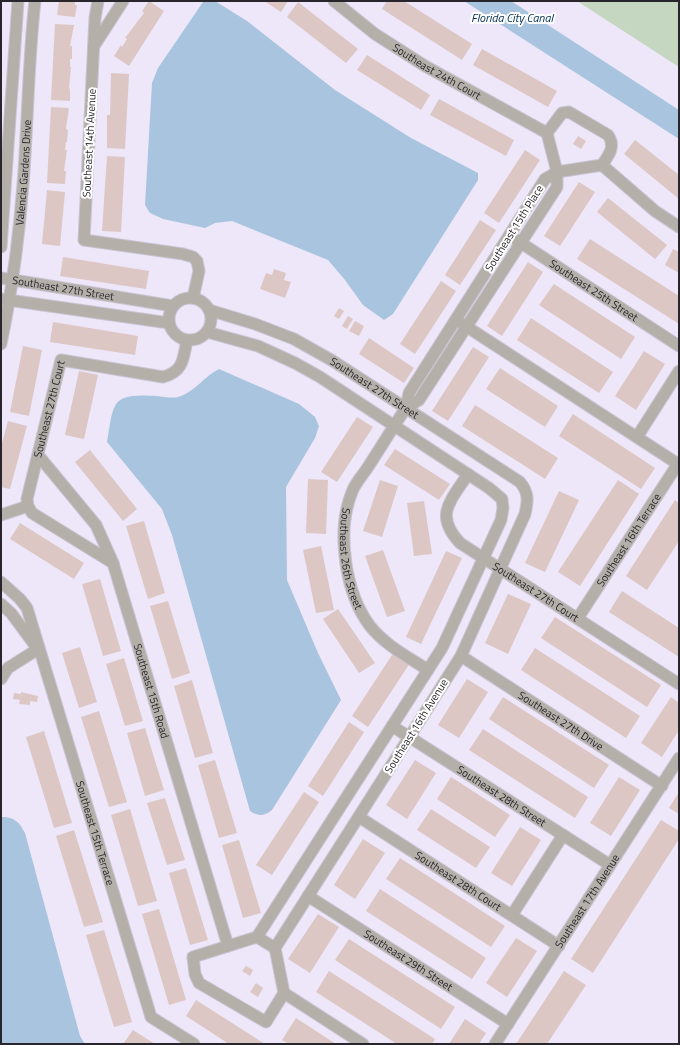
<svg xmlns="http://www.w3.org/2000/svg" width="680" height="1045" viewBox="0 0 680 1045" font-family="'Titillium Web',sans-serif">
	<style>
		.green { fill: #c5d6c1 }
		.water { fill: #a9c4de }
		.building { fill: #ddc7c4 }
		.lines { fill: none; stroke-linecap: round; stroke-linejoin: round }
		.minor-casing { stroke: #cac4d4; stroke-width: 13 }
		.minor { stroke: #b5afa9; stroke-width: 11 }
		.labels { text-anchor: middle; dominant-baseline: central; stroke-width: 4; stroke-linejoin: round; paint-order: stroke }
		.street-label { font-size: 11px; fill: #28252c; stroke: #fff }
		.water-label { font-size: 12px; font-style: italic; fill: #022f52; stroke: #fff }
	</style>
	<rect width="100%" height="100%" fill="#ede7f9"/>
	<path class="green" d="M577 1H679V67Z"/>
	<g class="water">
		<path d="M208 1H215L247 21 335 90 411 138 478 173V180L393 314 384 320 363 305 345 280 328 260 232 221 215 223 205 228 163 219 150 213 145 205 152 83 158 68 203 2Z"/>
		<path d="M464 1H511L679 110V139Z"/>
		<path d="M219 369 299 404 315 417 319 426 315 438 286 487 287 580 318 653 341 700 272 810C264 816 259 817 250 811L172 535 162 509 107 442C114 401 111 393 157 396 165 397 174 399 181 396 196 390 205 376 219 369Z"/>
		<path d="M2 817C15 817 19 822 25 833L80 1036 85 1044H1Z"/>
	</g>
	<g class="building">
		<path d="M59 1H75V5H77L75 17 57 15Z"/>
		<path d="M149 1 164 11 129 66 114 56 121 45 122 47 127 39 125 38 144 13 142 11Z"/>
		<path d="M264 1H288L281 12Z"/>
		<path d="M387 1H404L472 44 462 60 382 9Z"/>
		<path d="M298 2 358 49 346 63 287 17Z"/>
		<path d="M55 24 74 25 70 46H72V59H70V67H71L69 88 70 89V101L51 100Z"/>
		<path d="M482 49 557 91 548 107 473 65Z"/>
		<path d="M367 55 430 95 421 110 357 70Z"/>
		<path d="M111 73 129 74 125 149 107 148V115H110Z"/>
		<path d="M439 99 514 140 506 156 430 115Z"/>
		<path d="M51 107 69 108 66 129 68 130 67 142H66L65 150H67L64 171H66L65 184 47 183Z"/>
		<path d="M578 136 586 141 581 149 573 144Z"/>
		<path d="M635 140 679 175V199L624 154Z"/>
		<path d="M525 150 540 160 499 223 484 213Z"/>
		<path d="M107 156 125 157 121 232 102 231Z"/>
		<path d="M579 182 595 192 560 246 544 236Z"/>
		<path d="M47 190 65 192 60 246 42 244Z"/>
		<path d="M608 198 667 245 655 259 597 212Z"/>
		<path d="M480 220 496 230 460 285 445 275Z"/>
		<path d="M590 239 679 296V324L577 259Z"/>
		<path d="M673 249 679 252V273L665 265Z"/>
		<path d="M63 257 149 271 146 289 60 276Z"/>
		<path d="M528 262 543 272 502 336 487 326Z"/>
		<path d="M274 269 286 273 284 280 291 282 285 298 260 289 266 273 272 275Z"/>
		<path d="M441 281 456 291 415 354 400 344Z"/>
		<path d="M554 284 635 337 621 359 539 305Z"/>
		<path d="M339 308 344 311 339 319 334 316Z"/>
		<path d="M348 316 353 319 347 329 342 326Z"/>
		<path d="M531 318 613 372 599 393 517 340Z"/>
		<path d="M355 321 364 326 359 336 349 331Z"/>
		<path d="M53 322 138 336 135 355 50 342Z"/>
		<path d="M369 338 414 368 404 383 359 354Z"/>
		<path d="M23 346 42 350 29 416 10 412Z"/>
		<path d="M473 347 489 357 448 421 432 411Z"/>
		<path d="M644 351 665 364 636 410 615 396Z"/>
		<path d="M500 368 558 406 545 427 486 389Z"/>
		<path d="M79 371 98 375 84 439 65 435Z"/>
		<path d="M475 405 558 458 545 479 462 426Z"/>
		<path d="M573 414 655 468 641 489 559 436Z"/>
		<path d="M357 417 373 427 337 482 321 472Z"/>
		<path d="M8 421 27 426 10 489 1 487V447Z"/>
		<path d="M395 449 450 484 439 500 384 465Z"/>
		<path d="M90 450 137 509 123 521 75 462Z"/>
		<path d="M308 479 328 480 326 534 306 533Z"/>
		<path d="M380 480 398 486 382 537 363 531Z"/>
		<path d="M618 480 639 494 580 586 558 572Z"/>
		<path d="M559 491 579 500 545 572 525 563Z"/>
		<path d="M675 500 679 503V541L647 590 626 576Z"/>
		<path d="M424 501 432 554 414 556 407 503Z"/>
		<path d="M144 521 165 593 148 599 126 526Z"/>
		<path d="M20 523 84 563 74 579 10 539Z"/>
		<path d="M321 546 334 610 316 613 303 550Z"/>
		<path d="M383 550 405 611 387 617 365 556Z"/>
		<path d="M446 551 462 558 421 644 406 637Z"/>
		<path d="M100 579 121 651 103 656 82 584Z"/>
		<path d="M622 591 679 628V657L609 612Z"/>
		<path d="M508 594 531 604 508 654 485 643Z"/>
		<path d="M168 601 190 673 172 679 150 606Z"/>
		<path d="M338 609 375 663 359 673 323 619Z"/>
		<path d="M555 617 661 685 647 707 541 638Z"/>
		<path d="M80 647 97 702 79 708 62 653Z"/>
		<path d="M535 648 640 716 626 738 521 670Z"/>
		<path d="M394 652 410 663 368 727 352 716Z"/>
		<path d="M124 658 143 721 125 726 106 664Z"/>
		<path d="M467 679 488 692 459 738 438 725Z"/>
		<path d="M192 680 213 753 195 758 174 686Z"/>
		<path d="M21 692 38 696 37 702 30 701V705L19 704 20 700 13 699 14 693 21 694Z"/>
		<path d="M503 697 609 765 594 788 489 719Z"/>
		<path d="M671 697 679 703V730L662 757 641 743Z"/>
		<path d="M99 711 127 802 109 807 81 717Z"/>
		<path d="M349 722 364 732 323 796 308 786Z"/>
		<path d="M145 728 164 790 145 796 127 733Z"/>
		<path d="M483 729 588 797 575 818 469 750Z"/>
		<path d="M44 731 72 823 54 828 26 737Z"/>
		<path d="M215 760 237 833 219 838 198 765Z"/>
		<path d="M415 760 436 773 407 819 386 805Z"/>
		<path d="M451 777 510 815 495 837 437 799Z"/>
		<path d="M619 777 640 790 611 836 590 823Z"/>
		<path d="M304 792 319 802 272 875 256 865Z"/>
		<path d="M679 792V814L669 808Z"/>
		<path d="M165 798 185 860 167 865 147 803Z"/>
		<path d="M130 809 157 901 138 906 111 815Z"/>
		<path d="M431 809 490 847 476 868 417 830Z"/>
		<path d="M661 820 679 831V839L593 973 571 959Z"/>
		<path d="M520 827 541 840 512 886 491 873Z"/>
		<path d="M74 830 103 922 84 927 56 836Z"/>
		<path d="M363 839 385 853 355 899 334 885Z"/>
		<path d="M239 840 261 913 243 918 222 845Z"/>
		<path d="M400 858 505 926 491 947 386 879Z"/>
		<path d="M186 868 208 940 190 945 169 873Z"/>
		<path d="M380 889 486 958 472 979 366 911Z"/>
		<path d="M159 909 186 1000 169 1005 142 914Z"/>
		<path d="M318 914 339 927 310 973 288 959Z"/>
		<path d="M104 930 132 1022 114 1027 86 935Z"/>
		<path d="M516 938 537 951 507 997 486 983Z"/>
		<path d="M349 939 455 1007 441 1029 335 960Z"/>
		<path d="M246 966 253 970 250 976 242 971Z"/>
		<path d="M329 971 435 1039 432 1044H397L316 992Z"/>
		<path d="M564 971 586 985 547 1044H516Z"/>
		<path d="M256 983 263 988 258 997 250 992Z"/>
		<path d="M196 1000 265 1044H229L186 1016Z"/>
		<path d="M296 1018 336 1044H289L282 1040Z"/>
		<path d="M465 1019 486 1033 479 1044H449Z"/>
		<path d="M133 1030 155 1044H123Z"/>
	</g>
	<g class="lines">
		<defs>
			<g id="minor">
				<path d="M98 1 95 18 84 240 183 254 193 257 197 261 199 271 193 298"/>
				<path id="s1" d="M334 1 375 34 425 66 547 133"/>
				<path d="M94 46 123 1"/>
				<path d="M569 112 608 135C616 146 609 155 602 165L557 172 547 133 562 113Z"/>
				<path d="M602 165 655 211 679 227"/>
				<path id="s2" d="M515 239 679 346"/>
				<path d="M1 247 18 1"/>
				<path id="s3" d="M1 278 173 306"/>
				<circle cx="190" cy="319" r="21"/>
				<path d="M1 299 169 323"/>
				<path id="s4" d="M209 310 255 324 294 339 333 361 520 482C529 493 528 501 525 514L461 656 275 948"/>
				<path d="M461 323 678 464"/>
				<path d="M207 332 258 346 295 363 320 377 489 488 502 499 503 508 501 520 442 648 257 937 193 957 195 974 199 983 266 1022 284 993 275 948 257 937"/>
				<path id="s5" d="M1 344C12 291 19 237 23 184 28 123 28 62 35 1"/>
				<path id="s6" d="M406 408 419 400 557 187V172L545 179 409 393 406 408C393 427 381 447 368 467 363 475 355 483 352 492 336 531 345 593 370 626 385 645 408 657 428 670"/>
				<path d="M637 437 679 371"/>
				<path id="s7" d="M38 455 96 525 113 563 228 946"/>
				<path id="s8" d="M468 474C450 502 434 515 460 543L679 684"/>
				<path d="M1 515 28 506"/>
				<path id="s9" d="M113 563 32 513 28 506 27 499 61 360 163 377C184 371 183 359 187 340"/>
				<path id="s10" d="M1 582 20 599 27 608 151 1017 194 1044"/>
				<path d="M1 604 11 613 34 644"/>
				<path id="s11" d="M578 618 679 462"/>
				<path id="s12" d="M461 656 662 786"/>
				<path d="M1 679 8 668 38 649"/>
				<path id="s13" d="M392 726 610 865"/>
				<path id="s14" d="M359 817 559 946"/>
				<path id="s15" d="M308 896 508 1024"/>
				<path d="M512 915 563 835"/>
				<path d="M284 993 363 1044"/>
				<path id="s16" d="M495 1044 679 758"/>
			</g>
		</defs>
		<use href="#minor" class="minor-casing"/>
		<use href="#minor" class="minor"/>
	</g>
	<g class="labels">
		<g class="street-label">
			<text stroke="none"><textPath href="#s1" startOffset="125">Southeast 24th Court</textPath></text>
			<text transform="translate(89 143) rotate(-87)">Southeast 14th Avenue</text>
			<text stroke="none"><textPath href="#s5" startOffset="173">Valencia Gardens Drive</textPath></text>
			<text transform="translate(514 228) rotate(-58)">Southeast 15th Place</text>
			<text stroke="none"><textPath href="#s3" startOffset="63">Southeast 27th Street</textPath></text>
			<text stroke="none"><textPath href="#s2" startOffset="94">Southeast 25th Street</textPath></text>
			<text stroke="none"><textPath href="#s4" startOffset="184">Southeast 27th Street</textPath></text>
			<text stroke="none"><textPath href="#s9" startOffset="203">Southeast 27th Court</textPath></text>
			<text stroke="none"><textPath href="#s11" startOffset="93">Southeast 16th Terrace</textPath></text>
			<text stroke="none"><textPath href="#s6" startOffset="735">Southeast 26th Street</textPath></text>
			<text stroke="none"><textPath href="#s8" startOffset="169">Southeast 27th Court</textPath></text>
			<text stroke="none"><textPath href="#s7" startOffset="266">Southeast 15th Road</textPath></text>
			<text stroke="none"><textPath href="#s12" startOffset="119">Southeast 27th Drive</textPath></text>
			<text transform="translate(416 726) rotate(-58)">Southeast 16th Avenue</text>
			<text stroke="none"><textPath href="#s13" startOffset="130">Southeast 28th Street</textPath></text>
			<text stroke="none"><textPath href="#s10" startOffset="272">Southeast 15th Terrace</textPath></text>
			<text stroke="none"><textPath href="#s14" startOffset="118">Southeast 28th Court</textPath></text>
			<text stroke="none"><textPath href="#s16" startOffset="170">Southeast 17th Avenue</textPath></text>
			<text stroke="none"><textPath href="#s15" startOffset="119">Southeast 29th Street</textPath></text>
		</g>
		<g class="water-label">
			<text x="512" y="17">Florida City Canal</text>
		</g>
	</g>
	<rect width="680" height="1045" fill="none" stroke="#28252c" stroke-width="4"/>
</svg>
